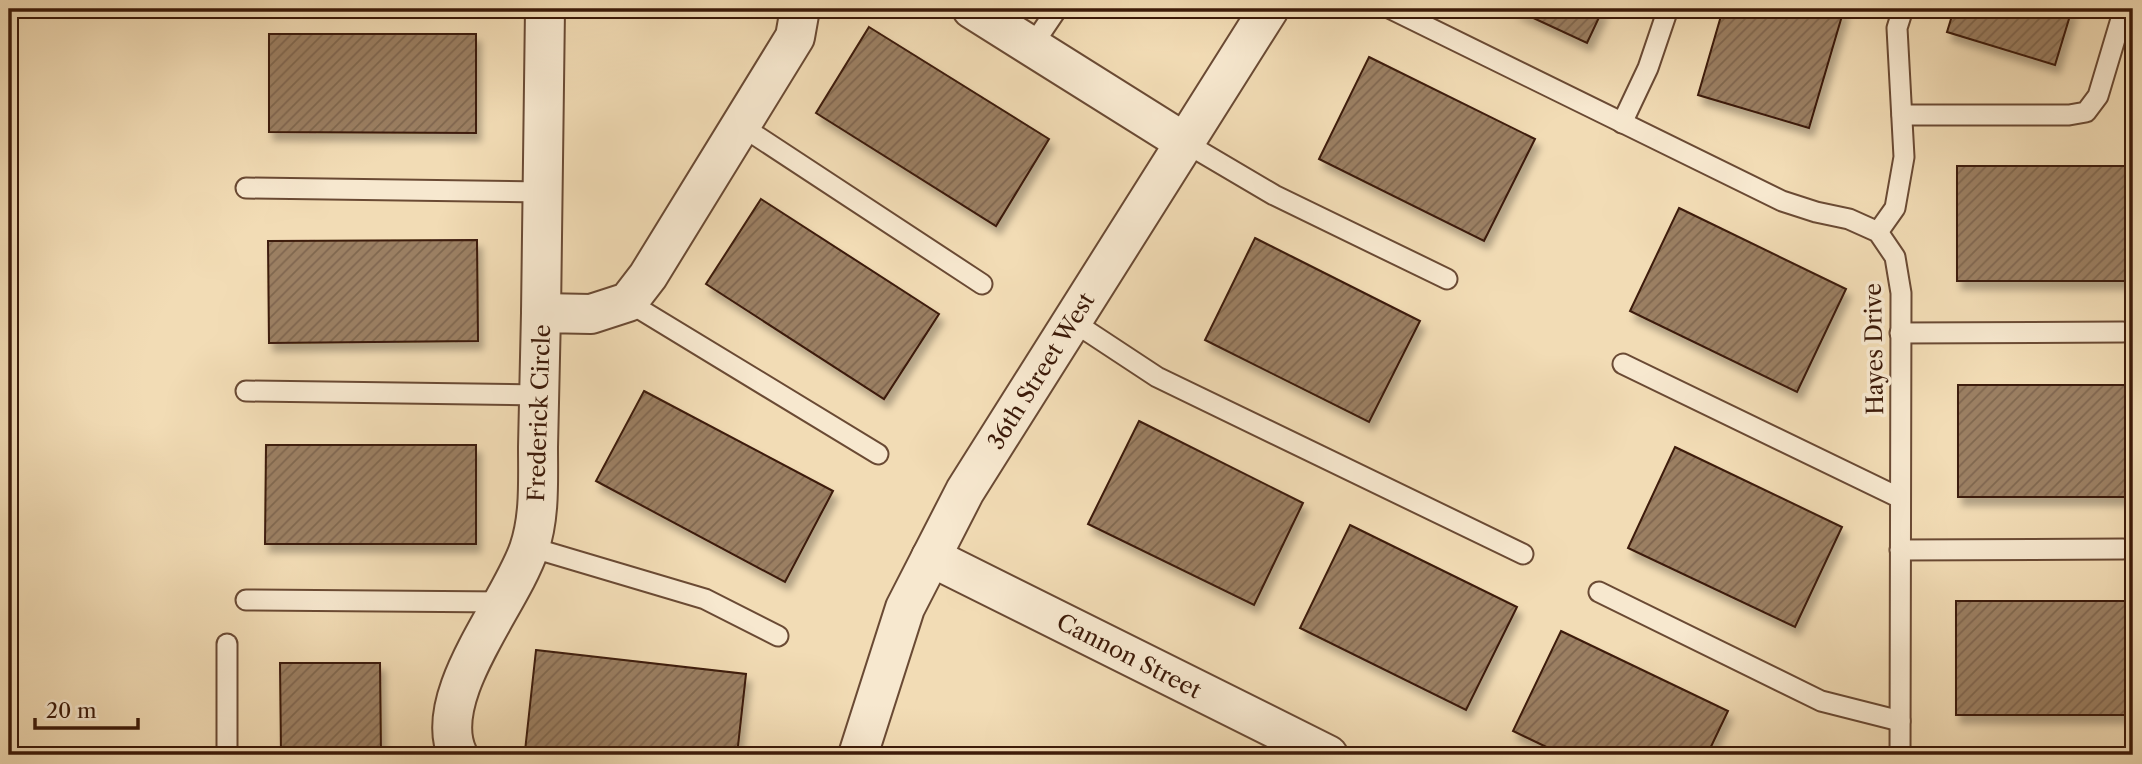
<svg xmlns="http://www.w3.org/2000/svg" width="2142" height="764" viewBox="0 0 2142 764" font-family="'Libre Caslon Text',serif">
	<style>
		.building { fill: url(#building-hatch); stroke: #3c1a09; stroke-width: 2; filter: url(#shadow) }
		.lines { fill: none; stroke-linecap: round; stroke-linejoin: round }
		.service-casing { stroke: #6a4a34; stroke-width: 23 }
		.minor-casing { stroke: #6a4a34; stroke-width: 42 }
		.tertiary-casing { stroke: #6a4a34; stroke-width: 42 }
		.service { stroke: #f7e8cf; stroke-width: 19 }
		.minor { stroke: #f7e8cf; stroke-width: 38 }
		.tertiary { stroke: #f7e8cf; stroke-width: 38 }
		.labels { text-anchor: middle; dominant-baseline: central; stroke-width: 7; stroke-linejoin: round; paint-order: stroke }
		.street-label { font-size: 23px; fill: #3c1a09; stroke: #f7e8cf }
	</style>
	<defs>
		<pattern id="building-hatch" width="6" height="6" patternUnits="userSpaceOnUse" patternTransform="scale(1.75)"><rect width="6" height="6" fill="#9b7f62"/><path d="M-1 1l2-2M0 6l6-6M5 7l2-2" fill="none" stroke="#80674f"/></pattern>
		<filter id="shadow"><feDropShadow dx="4.5" dy="8" stdDeviation="3.5" flood-color="#0004"/></filter>
	</defs>
	<rect width="100%" height="100%" fill="#f2dcb5"/>
	<filter id="stains"><feTurbulence type="fractalNoise" baseFrequency=".00286" numOctaves="4"/><feColorMatrix values="0 0 0 0 .2 0 0 0 0 .09 0 0 0 0 .02 0 0 0 .5 -.17"/></filter>
	<radialGradient id="worn" r=".72"><stop offset=".6" stop-color="#630" stop-opacity="0"/><stop offset="1" stop-color="#630" stop-opacity=".3"/></radialGradient>
	<g class="building">
		<path d="M1514 9H1603L1587 43Z"/>
		<path d="M1723 9H1844L1809 128 1698 95Z"/>
		<path d="M1954 9H2072L2055 65 1947 32Z"/>
		<path d="M869 27 1049 139 996 226 816 113Z"/>
		<path d="M269 34H476V133L269 132Z"/>
		<path d="M1369 57 1535 139 1484 241 1319 159Z"/>
		<rect x="1957" y="166" width="176" height="115"/>
		<path d="M761 199 939 314 884 399 706 284Z"/>
		<path d="M1679 208 1846 289 1797 392 1630 311Z"/>
		<path d="M1255 238 1420 321 1369 422 1205 340Z"/>
		<path d="M477 240 478 341 269 343 268 241Z"/>
		<rect x="1958" y="385" width="175" height="112"/>
		<path d="M644 391 833 491 785 582 596 481Z"/>
		<path d="M1139 421 1303 503 1254 605 1088 524Z"/>
		<path d="M266 445H476V544H265Z"/>
		<path d="M1675 447 1842 527 1795 627 1628 548Z"/>
		<path d="M1350 525 1517 607 1466 710 1300 628Z"/>
		<rect x="1956" y="601" width="177" height="114"/>
		<path d="M1561 631 1728 711 1707 755H1563L1513 731Z"/>
		<path d="M536 650 746 674 737 755H565L525 751Z"/>
		<path d="M280 663H380L381 755H281Z"/>
	</g>
	<g class="lines">
		<defs>
			<g id="service">
				<path d="M1391 9 1782 201 1816 212 1849 219 1878 232 1895 257 1901 293 1900 755"/>
				<path d="M1032 46 1057 9"/>
				<path d="M1902 115H2069L2086 112 2098 96 2124 9"/>
				<path d="M1622 123 1648 68 1668 9"/>
				<path d="M740 125 982 284"/>
				<path d="M1184 142 1274 195 1447 279"/>
				<path d="M246 188 543 192"/>
				<path d="M1878 232 1895 208 1904 157 1897 28 1903 9"/>
				<path d="M628 302 878 454"/>
				<path d="M1072 321 1157 377 1523 554"/>
				<path d="M1900 333 2123 332"/>
				<path d="M1623 364 1900 498"/>
				<path d="M246 391 539 395"/>
				<path d="M530 547 705 599 778 636"/>
				<path d="M1900 550 2123 549"/>
				<path d="M1599 592 1821 701 1900 721"/>
				<path d="M246 600 504 602"/>
				<path d="M227 644V755"/>
			</g>
			<g id="minor">
				<path d="M972 9 1184 142"/>
				<path d="M541 313 545 9"/>
				<path d="M931 557 1328 755"/>
				<path d="M458 755C430 697 510 605 529 549 540 517 538 481 538 447 539 403 540 358 541 313L591 314 628 302 648 276 795 37 800 9"/>
			</g>
			<path id="tertiary" d="M858 755 905 608 965 491 1269 9"/>
		</defs>
		<use href="#service" class="service-casing"/>
		<use href="#minor" class="minor-casing"/>
		<use href="#tertiary" class="tertiary-casing"/>
		<use href="#service" class="service"/>
		<use href="#minor" class="minor"/>
		<use href="#tertiary" class="tertiary"/>
	</g>
	<g class="labels">
		<g class="street-label">
			<text transform="translate(1874 349) rotate(-91)">Hayes Drive</text>
			<text transform="translate(1041 371) rotate(-58)">36th Street West</text>
			<text transform="translate(539 413) rotate(-88)">Frederick Circle</text>
			<text transform="translate(1129 656) rotate(27)">Cannon Street</text>
		</g>
	</g>
	<rect width="2142" height="764" fill="none" stroke="#f2dcb5" stroke-width="35"/>
	<rect x="10" y="10" width="2121" height="743" fill="none" stroke="#3c1a09" stroke-width="3.5"/>
	<rect x="18" y="18" width="2107" height="729" fill="none" stroke="#3c1a09" stroke-width="2"/>
	<path d="M35 718v10h103v-10" fill="none" stroke="#3c1a09" stroke-width="3.5"/>
	<text x="46" y="718" font-size="21" fill="#3c1a09" stroke="#f7e8cf" stroke-width="5" paint-order="stroke">20 m</text>
	<rect width="100%" height="100%" filter="url(#stains)"/>
	<rect width="100%" height="100%" fill="url(#worn)"/>
</svg>
